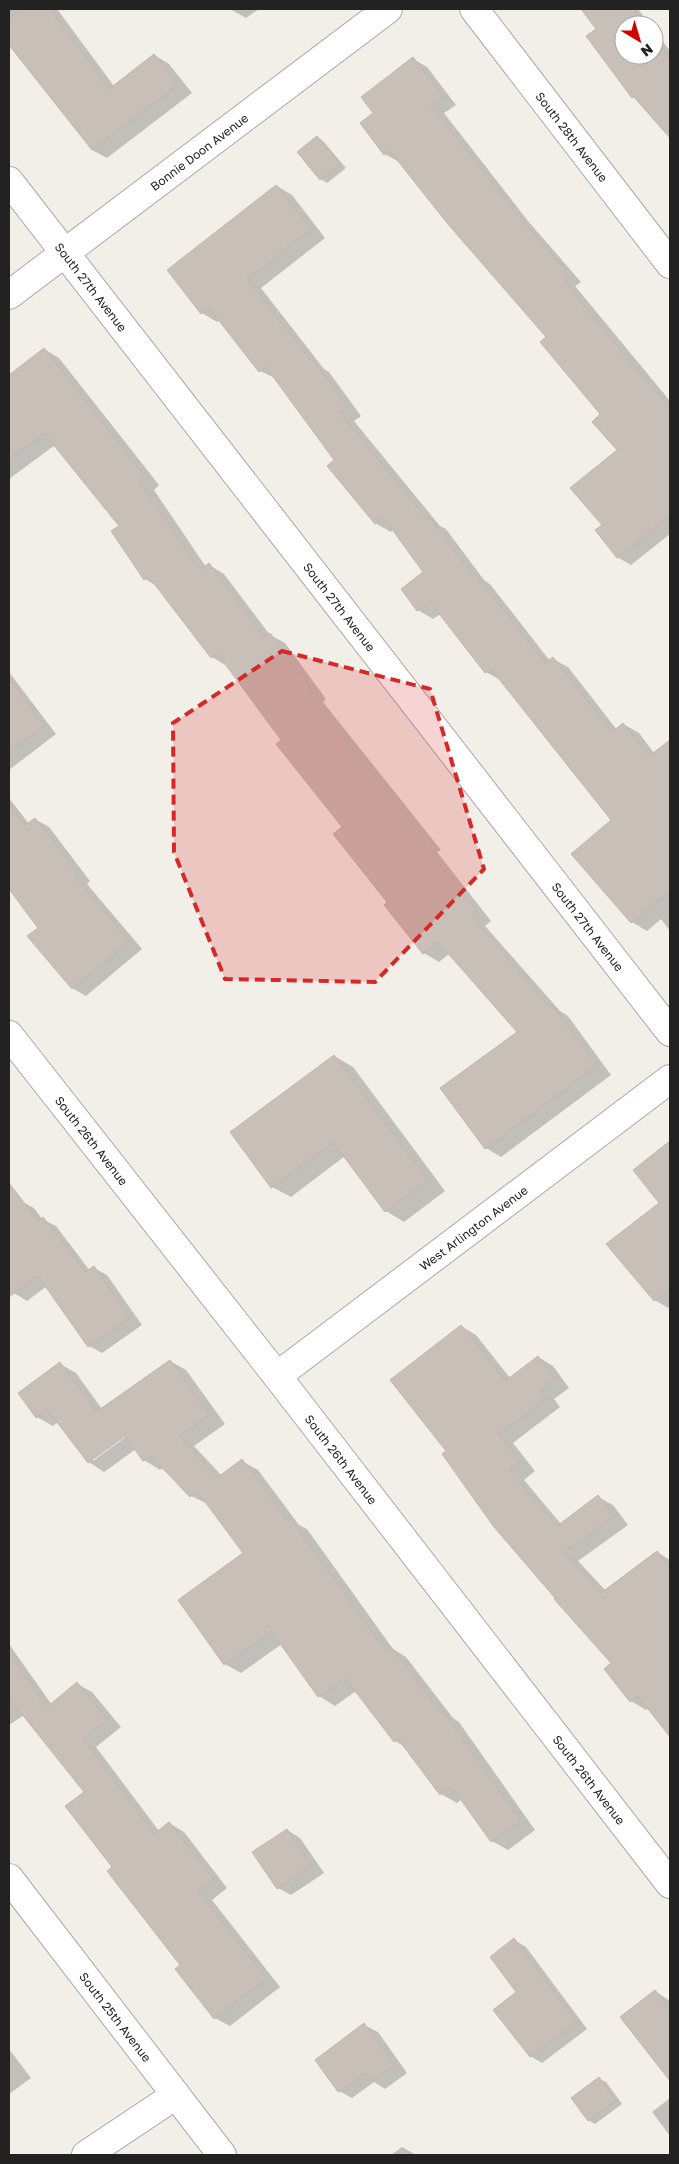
<svg xmlns="http://www.w3.org/2000/svg" width="679" height="2164" viewBox="0 0 679 2164" font-family="'Golos Text',sans-serif">
	<style>
		.shadow { fill: #0003; fill-rule: evenodd }
		.building { fill: #c7bfb8; stroke: #c4b6ab }
		.lines { fill: none; stroke-linecap: round; stroke-linejoin: round }
		.minor-casing { stroke: #a9a9a9; stroke-width: 30 }
		.minor { stroke: #fff; stroke-width: 28 }
		.marked { fill: #d62828; fill-opacity: 0.2; stroke: #d62828; stroke-width: 4; stroke-dasharray: 10 6; stroke-linejoin: round }
		.labels { text-anchor: middle; dominant-baseline: central; stroke-width: 4.5; stroke-linejoin: round; paint-order: stroke }
		.street-label { font-size: 12px; fill: #222; stroke: #fff }
	</style>
	<rect width="100%" height="100%" fill="#f2efe9"/>
	<g class="shadow">
		<path d="M9 9H57L114 86 154 55 169 64 192 93 107 158 92 150 9 41Z"/>
		<path d="M230 9H259L246 18Z"/>
		<path d="M582 9H638L650 25H624V55H654V30L670 51V136L638 100 633 97 598 29Z"/>
		<path d="M413 59 427 67 456 105 444 113 528 221 581 282 575 286 670 401V534L631 565 617 557 604 526 619 450 601 414 548 337 399 162 385 154 375 113Z"/>
		<path d="M317 137 323 141 346 168 327 183 321 179Z"/>
		<path d="M277 186 292 195 325 238 261 288 324 369 329 372 361 416 354 421 440 526 446 529 484 580 490 584 550 661 553 659 568 667 617 730 623 724 639 733 654 753 664 747 670 750V931L661 919 647 931 632 922 613 820 502 681 486 672 441 614 433 619 418 610 403 589 425 573 393 529 391 532 375 523 336 460 277 379 260 371 220 320 217 322 202 313 169 271Z"/>
		<path d="M44 349 59 358 159 485 154 490 206 567 209 565 224 574 270 635 285 643 326 699 323 702 441 850 437 852 491 921 485 926 560 1011 568 1016 611 1075 501 1157 486 1148 519 1032 449 954 439 962 424 953 389 903 343 827 282 740 227 666 212 657 160 588 145 579 120 526 55 445 9 479V376Z"/>
		<path d="M9 672 56 734 9 770Z"/>
		<path d="M9 798 29 824 35 819 49 827 90 881 87 884 142 949 86 996 72 988 39 928 9 887Z"/>
		<path d="M334 1056 353 1067 445 1191 404 1222 386 1211 345 1156 291 1197 272 1187Z"/>
		<path d="M664 1147 670 1150V1306L668 1308 655 1300Z"/>
		<path d="M21 1201 34 1208 42 1219 56 1226 90 1271 94 1268 107 1275 142 1325 102 1353 89 1346 47 1286 27 1301 14 1293 9 1287V1210Z"/>
		<path d="M461 1326 476 1335 510 1378 538 1357 553 1366 569 1388 554 1399 560 1407 513 1443 535 1471 524 1480 561 1524 598 1497 613 1505 628 1525 578 1561 606 1591 657 1552 670 1560V1734L649 1708 646 1710 631 1701 613 1663 557 1598 447 1452Z"/>
		<path d="M170 1361 186 1370 225 1424 194 1446 222 1476 242 1461 258 1470 299 1525 307 1529 393 1649 406 1657 453 1718 459 1722 535 1830 508 1850 492 1841 462 1799 457 1803 441 1794 407 1748 395 1741 356 1691 335 1706 319 1696 282 1644 241 1673 225 1664 245 1553 208 1504 191 1496 164 1467 160 1470 144 1460 136 1449 104 1472 89 1462 58 1422 53 1426 37 1417 60 1364 76 1373 102 1409ZM129 1431 131 1433 93 1461V1458Z"/>
		<path d="M9 1644 52 1705 77 1684 92 1692 121 1727 96 1747 159 1831 169 1823 184 1832 227 1888 212 1900 280 1987 230 2026 215 2018 182 1965 113 1867 86 1792 24 1715 9 1725Z"/>
		<path d="M287 1830 300 1838 324 1873 291 1895 278 1888Z"/>
		<path d="M514 1940 526 1947 587 2029 542 2063 530 2056 518 1993Z"/>
		<path d="M655 1991 670 2001V2079L622 2017Z"/>
		<path d="M364 2025 378 2032 407 2073 385 2089 374 2082 352 2098 339 2091Z"/>
		<path d="M9 2049 31 2078 9 2094Z"/>
		<path d="M599 2079 606 2082 622 2104 595 2124 588 2120Z"/>
		<path d="M670 2098V2136L652 2112Z"/>
		<path d="M402 2147 416 2155H391Z"/>
	</g>
	<g class="building">
		<path d="M21 9H50L109 89 154 54 178 84 92 150 9 45V18Z"/>
		<path d="M581 9H633L645 25H624V55H654V37L670 59V138L633 96 632 98 586 36 596 29Z"/>
		<path d="M413 57 443 96 431 105 515 212 568 273 562 278 626 357 670 407V516L617 558 595 530 602 525 570 488 617 450 592 422 600 414 540 342 546 337 447 223 390 151 384 155 360 123 373 113 361 97Z"/>
		<path d="M317 136 340 164 320 180 297 152Z"/>
		<path d="M276 185 311 229 247 279 312 362 314 361 347 407 339 412 429 521 431 519 472 575 474 573 545 663 553 657 612 732 623 723 649 756 670 740V890L631 923 571 854 611 820 491 669 485 673 430 602 417 611 401 589 423 572 383 517 375 524 327 466 334 460 266 367 259 372 209 308 201 314 167 270Z"/>
		<path d="M44 348 144 476 139 481 200 570 209 563 264 637 270 633 312 690 308 693 426 841 423 843 477 912 471 916 550 1007 553 1006 597 1065 485 1149 440 1088 517 1032 438 942 423 954 384 905 387 902 333 834 342 827 276 744 281 740 217 653 211 658 149 577 144 580 111 531 119 526 44 433 9 459V375Z"/>
		<path d="M9 678 44 726 9 752Z"/>
		<path d="M9 806 25 825 35 818 77 873 75 876 129 941 72 989 27 936 38 928 9 889Z"/>
		<path d="M334 1055 428 1180 385 1212 333 1142 271 1188 230 1132Z"/>
		<path d="M670 1141V1289L654 1301 606 1244 659 1203 633 1170Z"/>
		<path d="M9 1183 38 1221 43 1217 85 1272 94 1266 130 1318 88 1347 38 1276 9 1297Z"/>
		<path d="M461 1325 505 1381 538 1356 555 1379 540 1390 546 1398 499 1434 520 1462 509 1470 557 1526 598 1495 614 1516 564 1552 601 1593 657 1551 670 1568V1737L638 1696 630 1702 604 1669 611 1663 554 1599 555 1598 494 1527 442 1454 446 1451 390 1380Z"/>
		<path d="M170 1360 209 1415 179 1436 218 1477 242 1459 288 1521 291 1519 385 1650 390 1646 441 1713 443 1711 520 1820 491 1842 451 1786 440 1795 398 1739 394 1742 345 1678 318 1697 271 1631 224 1665 178 1600 243 1553 197 1491 190 1497 151 1456 143 1461 125 1436 88 1463 47 1409 36 1418 18 1393 60 1362 96 1412Z"/>
		<path d="M9 1654 47 1707 77 1682 107 1719 83 1739 154 1834 169 1822 214 1879 198 1891 266 1978 214 2019 175 1969 180 1965 107 1871 112 1867 65 1806 84 1792 9 1698Z"/>
		<path d="M287 1829 311 1865 277 1889 252 1852Z"/>
		<path d="M514 1938 576 2022 530 2057 493 2010 516 1992 490 1957Z"/>
		<path d="M655 1990 670 2010V2081L620 2017Z"/>
		<path d="M364 2023 395 2065 371 2082 364 2073 338 2092 315 2060Z"/>
		<path d="M599 2077 616 2100 588 2121 571 2098Z"/>
	</g>
	<g class="lines">
		<defs>
			<g id="minor">
				<path id="s1" d="M474 9 670 264"/>
				<path id="s2" d="M9 181 670 1032"/>
				<path id="s3" d="M9 295 388 9"/>
				<path id="s4" d="M9 1035 277 1376 670 1884"/>
				<path id="s5" d="M277 1376 670 1079"/>
				<path id="s6" d="M9 1878 222 2155"/>
				<path d="M86 2155 176 2095"/>
			</g>
		</defs>
		<use href="#minor" class="minor-casing"/>
		<use href="#minor" class="minor"/>
	</g>
	<path class="marked" d="M282 651 430 689 484 869 375 982 225 979 174 852 173 723Z"/>
	<g class="labels">
		<g class="street-label">
			<text stroke="none"><textPath href="#s1" startOffset="161">South 28th Avenue</textPath></text>
			<text stroke="none"><textPath href="#s3" startOffset="238">Bonnie Doon Avenue</textPath></text>
			<text stroke="none"><textPath href="#s2" startOffset="134">South 27th Avenue</textPath></text>
			<text stroke="none"><textPath href="#s2" startOffset="539">South 27th Avenue</textPath></text>
			<text stroke="none"><textPath href="#s2" startOffset="944">South 27th Avenue</textPath></text>
			<text stroke="none"><textPath href="#s4" startOffset="134">South 26th Avenue</textPath></text>
			<text stroke="none"><textPath href="#s5" startOffset="246">West Arlington Avenue</textPath></text>
			<text stroke="none"><textPath href="#s4" startOffset="539">South 26th Avenue</textPath></text>
			<text stroke="none"><textPath href="#s4" startOffset="944">South 26th Avenue</textPath></text>
			<text stroke="none"><textPath href="#s6" startOffset="175">South 25th Avenue</textPath></text>
		</g>
	</g>
	<rect width="679" height="2164" fill="none" stroke="#222222" stroke-width="20"/>
	<g transform="translate(639 40) rotate(142)"><circle r="24" fill="#ffffff" stroke="#a7a7a7"/>
	<path d="M0-4L9 19L0 12L-9 19Z" fill="#d40000"/>
	<text y="-8" font-size="14" font-weight="bold" text-anchor="middle" fill="#222222">N</text>
	</g>
</svg>
